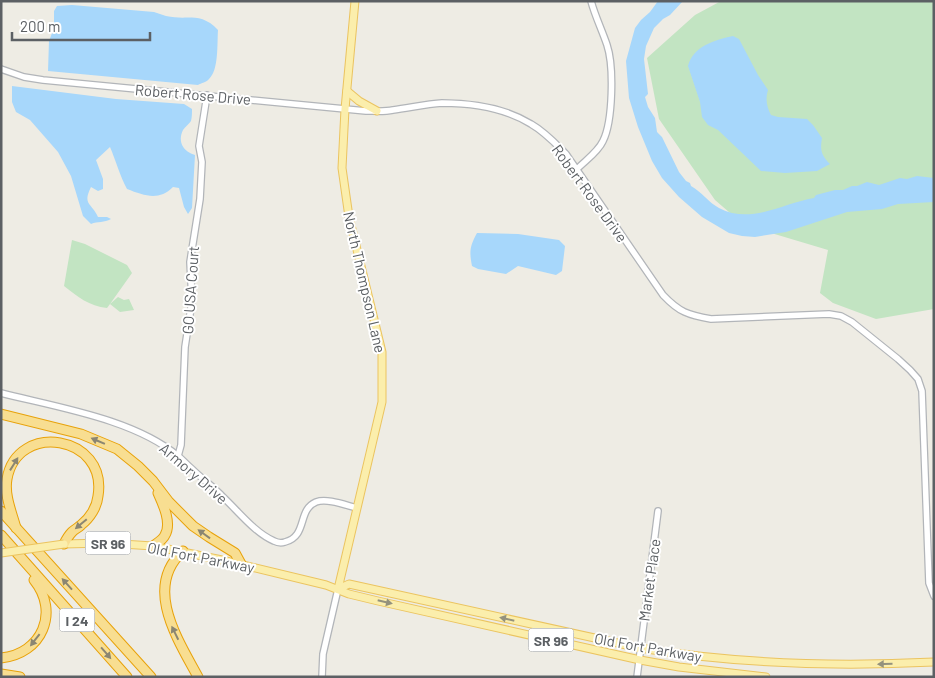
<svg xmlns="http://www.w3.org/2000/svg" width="935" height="678" viewBox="0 0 935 678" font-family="Barlow,sans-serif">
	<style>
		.green { fill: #c2e4c2 }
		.water { fill: #a7d7fb }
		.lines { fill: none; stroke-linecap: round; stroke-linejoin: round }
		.minor-casing { stroke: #b2b5b9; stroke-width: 8 }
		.major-casing { stroke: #ebc460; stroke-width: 9 }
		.highway-casing { stroke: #e8a20a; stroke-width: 11 }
		.minor { stroke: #fff; stroke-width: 5.5 }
		.major { stroke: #fbeeac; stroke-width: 7 }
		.highway { stroke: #f8de91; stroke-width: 9 }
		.major-bridge-casing { stroke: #ebc460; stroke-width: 9; stroke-linecap: butt }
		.major-bridge { stroke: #fbeeac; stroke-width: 7 }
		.oneway { fill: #8b8672 }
		.oneway2 { fill: #94927d }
		.labels { text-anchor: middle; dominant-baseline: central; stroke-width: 4; stroke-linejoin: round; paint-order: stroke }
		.shield { fill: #fff; stroke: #8d9092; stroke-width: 1 }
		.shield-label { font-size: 14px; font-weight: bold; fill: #5c6064 }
		.street-label { font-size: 15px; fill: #5c6064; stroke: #fff }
	</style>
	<rect width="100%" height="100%" fill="#eeece4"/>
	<g class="green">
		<path d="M721 1H934V309L876 319 833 303 820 293 828 250 744 225 715 200 659 119 647 58 695 15Z"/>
		<path d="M72 240 85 244 127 265 132 273 110 304 118 297 124 300 129 299 134 310 120 312 110 304 107 308C89 306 78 297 64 286Z"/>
	</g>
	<g class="water">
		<path d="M658 1H683L670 15 663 19 654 28 646 46 644 59 648 94 645 97 648 107 655 118 657 132 662 137 679 172 686 181 690 183 691 186C702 192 708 202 719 208 751 225 783 203 814 198L816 195 835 190H843L852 186H857L867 182 879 185 900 178 907 179 917 176 934 178V202L898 204 882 209 847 212 786 232 755 237 742 236 729 233 702 217 679 197 662 178 652 161 638 127 629 98 626 61 635 28 641 20 650 12Z"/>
		<path d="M72 5 154 12C158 13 162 15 166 16 187 21 200 11 218 30 217 43 219 70 209 79 207 82 201 83 198 85L48 71 49 41 54 28V11L57 6Z"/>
		<path d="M733 36 739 39 758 75 768 90C765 100 767 107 771 115L778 117 807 119 813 125 822 138C820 150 821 155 830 164L817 171 785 173 761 171 718 130 708 125 702 117 700 102 688 66C693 46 715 40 733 36Z"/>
		<path d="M12 86 116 99 184 104 192 109C192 113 192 117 191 121 189 124 185 127 183 130 177 142 184 152 195 155L192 208 188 214 184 207 179 188 173 187C159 201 145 196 127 189 120 176 116 161 110 147L96 160 103 179V189L98 191 91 187C82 205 92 203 98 217H107L111 219C104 223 98 221 91 224L83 216 71 176 58 152 30 120 16 112 12 102Z"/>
		<path d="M477 233 518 234 559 240 565 246 562 271 556 275 518 266 506 274 478 269 472 266C469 251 470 246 477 233Z"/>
	</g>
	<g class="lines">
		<defs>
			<g id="minor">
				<path d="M1 69 24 77 43 80 366 111C375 111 384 112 393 110 409 108 426 104 442 103 472 103 505 108 531 124 545 132 555 143 566 154L663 295C679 312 688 315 711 319L829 314 841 316 852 322 898 359 910 370 918 379 922 391 929 583 934 596"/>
				<path d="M577 169C586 160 598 152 603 141 613 121 614 66 607 45 602 30 595 16 591 1"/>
				<path d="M1 393C56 407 134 419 178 456 183 460 187 465 192 469 202 479 214 487 223 497 238 511 255 533 274 541 278 543 282 543 285 542 308 536 297 510 316 502 327 498 345 505 357 508"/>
				<path d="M178 456 181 445 185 347 192 301 190 262 200 199 202 162 199 146 207 95"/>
				<path d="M322 677 323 654 338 589"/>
				<path d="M637 677 658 511"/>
			</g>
			<g id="major">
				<path d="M347 91 359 101 377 111"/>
				<path d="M64 544 106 543 153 546 222 560 326 585 349 594 378 601 640 660 679 667 766 677"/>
				<path d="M338 589 349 584 640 648C738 664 835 667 934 662"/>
				<path d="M338 589 382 402V352L349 217 342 168 345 109 355 1"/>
			</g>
			<g id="highway">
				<path d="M1 414 81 434 117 449 138 466 153 481 169 502 193 526 209 537 235 553 241 564"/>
				<path d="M1 511 151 677"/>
				<path d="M16 528C12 513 4 495 7 479 17 421 108 435 98 496 97 507 90 518 81 525 78 528 75 529 72 532 69 535 66 540 64 544"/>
				<path d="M1 535 127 677"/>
				<path d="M153 546C157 543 163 540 165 535 172 523 163 504 158 493"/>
				<path d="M183 551C143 587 178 640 198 677"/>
				<path d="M1 658C42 654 60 612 34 580"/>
				<path d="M1 674 20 677"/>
			</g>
		</defs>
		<use href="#minor" class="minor-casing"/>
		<use href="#major" class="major-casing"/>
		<use href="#highway" class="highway-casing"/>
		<use href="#minor" class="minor"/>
		<use href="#major" class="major"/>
		<use href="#highway" class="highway"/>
		<defs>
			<path id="major-bridge" d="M1 553 64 544"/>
		</defs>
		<use href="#major-bridge" class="major-bridge-casing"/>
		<use href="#major-bridge" class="major-bridge"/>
	</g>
	<defs><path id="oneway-solid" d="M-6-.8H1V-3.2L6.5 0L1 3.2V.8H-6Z" transform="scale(1.25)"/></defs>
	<g class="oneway">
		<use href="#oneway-solid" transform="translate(98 441) rotate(-157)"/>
		<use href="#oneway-solid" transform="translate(14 464) rotate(-58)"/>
		<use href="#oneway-solid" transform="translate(81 524) rotate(140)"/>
		<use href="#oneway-solid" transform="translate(204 534) rotate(-144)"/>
		<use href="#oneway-solid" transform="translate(67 584) rotate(-132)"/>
		<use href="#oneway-solid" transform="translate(175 633) rotate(-116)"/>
		<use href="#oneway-solid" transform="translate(35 640) rotate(128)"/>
		<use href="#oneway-solid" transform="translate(106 653) rotate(49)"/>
	</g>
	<g class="oneway2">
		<use href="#oneway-solid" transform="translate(385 602) rotate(13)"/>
		<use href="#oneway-solid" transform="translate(507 619) rotate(-167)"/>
		<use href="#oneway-solid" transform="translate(885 664) rotate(179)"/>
	</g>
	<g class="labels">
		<g class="shield">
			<rect x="85.5" y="531.5" width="45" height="23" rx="4"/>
			<rect x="59.5" y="608.5" width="35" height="23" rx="4"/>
			<rect x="528.5" y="628.5" width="45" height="23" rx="4"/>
		</g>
		<g class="shield-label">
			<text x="108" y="543">SR 96</text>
			<text x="77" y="620">I 24</text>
			<text x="551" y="640">SR 96</text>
		</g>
		<g class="street-label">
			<text transform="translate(193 94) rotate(5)">Robert Rose Drive</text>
			<text transform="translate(590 193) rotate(54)">Robert Rose Drive</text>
			<text transform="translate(365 282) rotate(77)">North Thompson Lane</text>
			<text transform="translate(190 290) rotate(-86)">GO USA Court</text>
			<text transform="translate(194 473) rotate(41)">Armory Drive</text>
			<text transform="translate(201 557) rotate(11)">Old Fort Parkway</text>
			<text transform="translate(649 580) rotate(-82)">Market Place</text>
			<text transform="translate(648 647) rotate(10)">Old Fort Parkway</text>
		</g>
	</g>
	<rect width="935" height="678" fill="none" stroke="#5c6064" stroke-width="5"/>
	<path d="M12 32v8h138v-8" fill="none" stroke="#5c6064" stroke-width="2.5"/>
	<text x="20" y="32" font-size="15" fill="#5c6064" stroke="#ffffff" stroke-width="4" paint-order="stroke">200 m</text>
</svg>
